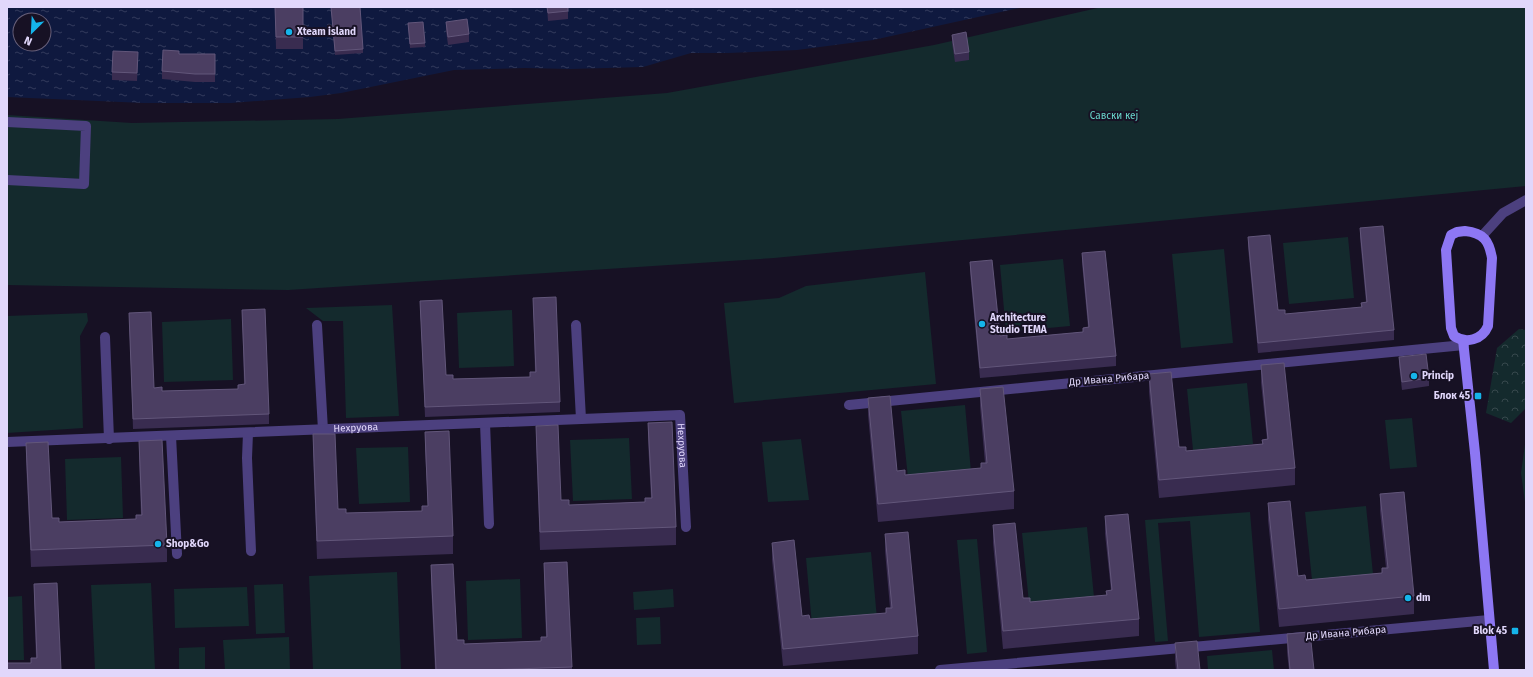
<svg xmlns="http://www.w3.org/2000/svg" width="1533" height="677" viewBox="0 0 1533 677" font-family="'Fira Sans',sans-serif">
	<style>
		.green { fill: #142a2d }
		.forest { fill: url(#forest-crowns) }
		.water { fill: url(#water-ripples); fill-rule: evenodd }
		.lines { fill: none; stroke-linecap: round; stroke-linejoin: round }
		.street { stroke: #4c407f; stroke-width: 10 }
		.secondary { stroke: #8d77f3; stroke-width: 10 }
		.wall { fill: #392c50 }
		.building { fill: #4b3e62; stroke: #62567a }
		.poi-dot { fill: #15b4ea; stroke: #171124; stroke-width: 1.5 }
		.labels { text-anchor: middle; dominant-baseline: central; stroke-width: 4; stroke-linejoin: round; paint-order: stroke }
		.poi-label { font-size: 10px; font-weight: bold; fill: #e1d7fb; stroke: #171124; text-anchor: start }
		.park-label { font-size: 10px; fill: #69d5cb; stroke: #171124 }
		.street-label { font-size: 10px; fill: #e1d7fb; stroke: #171124 }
	</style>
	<defs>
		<pattern id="forest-crowns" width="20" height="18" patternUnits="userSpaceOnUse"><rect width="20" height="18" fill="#142a2d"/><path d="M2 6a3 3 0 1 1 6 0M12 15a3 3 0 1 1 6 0" fill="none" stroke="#36484c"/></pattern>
		<pattern id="water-ripples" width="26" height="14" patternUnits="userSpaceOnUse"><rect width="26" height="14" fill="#0f193f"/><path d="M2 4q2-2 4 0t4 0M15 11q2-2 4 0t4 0" fill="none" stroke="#323a5c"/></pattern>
	</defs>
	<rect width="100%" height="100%" fill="#171124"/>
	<g class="green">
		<path d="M1102 7H1526V186L774 258 288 290 7 285V115L132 123 338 119 667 93 934 45Z"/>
		<path d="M1348 237 1354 298 1289 304 1283 243Z"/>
		<path d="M1224 249 1233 343 1181 348 1172 254Z"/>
		<path d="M1063 259 1070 326 1006 332 1000 265Z"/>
		<path d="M925 272 936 384 734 403 724 303 779 298 806 286Z"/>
		<path d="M392 305 399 416 346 418 343 321H323L306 308Z"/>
		<path d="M512 310 514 366 459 368 457 313Z"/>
		<path d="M87 313 88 321 80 336 83 428 7 433V316Z"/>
		<path d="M231 319 233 380 164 382 162 322Z"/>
		<path d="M1247 383 1253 444 1193 450 1187 389Z"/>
		<path d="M965 405 971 472 908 478 901 411Z"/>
		<path d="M1412 418 1417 467 1390 469 1385 420Z"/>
		<path d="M1526 437V510L1521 473Z"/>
		<path d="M629 438 632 499 573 501 570 440Z"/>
		<path d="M801 439 809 500 768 502 762 442Z"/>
		<path d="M408 447 410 502 359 504 356 448Z"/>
		<path d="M121 457 123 518 67 520 65 459Z"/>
		<path d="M1366 506 1373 574 1312 580 1305 512Z"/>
		<path d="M1250 512 1260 632 1199 637 1190 521 1158 523 1168 641 1155 642 1145 520Z"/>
		<path d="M1087 527 1094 597 1029 603 1022 533Z"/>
		<path d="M977 539 987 652 967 654 957 540Z"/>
		<path d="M871 552 877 619 812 625 806 558Z"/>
		<path d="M397 572 401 670H313L309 576Z"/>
		<path d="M520 579 522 638 468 640 466 581Z"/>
		<path d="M151 583 155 670H95L91 585Z"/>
		<path d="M283 584 285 633 256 634 254 585Z"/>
		<path d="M247 587 249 626 175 628 174 589Z"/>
		<path d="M673 589 674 607 634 610 633 592Z"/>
		<path d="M22 596 24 660H7V597Z"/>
		<path d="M660 617 661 644 637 645 636 618Z"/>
		<path d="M289 637 290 670H225L223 640Z"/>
		<path d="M205 647V670H179V648Z"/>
		<path d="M1272 650 1274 670H1208L1207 656Z"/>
	</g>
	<path class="forest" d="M1519 329 1526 330V408L1511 423 1486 413 1497 348Z"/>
	<path class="water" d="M7 7H1024L873 40 797 50 728 53H691L643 67 570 69 525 68 454 70 341 93 310 97 231 103H144L7 97ZM20 20H44V44H20Z"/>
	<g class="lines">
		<g class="street">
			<path d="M7 122 86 126 84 184 7 180"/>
			<path d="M1482 236 1503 213 1526 200"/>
			<path d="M317 325 323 430"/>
			<path d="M576 325 581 419"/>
			<path d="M105 337 109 439"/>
			<path d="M849 405C1054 385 1259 364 1464 345"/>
			<path d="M485 423 489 524"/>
			<path d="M248 433 247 458 251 551"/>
			<path d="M171 436 177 554"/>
			<path id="s1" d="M7 442 680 415 686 527"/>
			<path d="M940 670 1489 620"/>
		</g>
		<g class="secondary">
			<path d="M1465 231C1484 233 1489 241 1492 258L1488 326C1482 340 1466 344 1454 336L1451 328 1446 250 1451 235 1457 232Z"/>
			<path d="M1463 340 1475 453 1494 670"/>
		</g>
	</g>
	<g class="wall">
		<path d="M275 7H303V49H276Z"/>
		<path d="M331 7 363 49V53L335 55Z"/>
		<path d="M547 7H568V19L548 21Z"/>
		<path d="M446 22 469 34V42L448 45 446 30Z"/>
		<path d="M408 23 425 43V47L410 48Z"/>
		<path d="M952 35 969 52V60L955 62 952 43Z"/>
		<path d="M179 54H215V82H195L162 79V71Z"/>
		<path d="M138 60 137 81 112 80V72Z"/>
		<path d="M1360 228 1394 330V340L1258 353 1248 247V237L1278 310 1285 314 1361 307V303L1366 302 1360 238Z"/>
		<path d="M1082 253 1116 356V366L980 378 970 272V262L1000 336 1007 339 1083 332V328L1088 327 1082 263Z"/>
		<path d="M533 298 560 402V412L425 417 420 301 446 375 453 379 530 377 535 372Z"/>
		<path d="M242 310 269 414V424L133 429 129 313 154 388 162 391 238 389 244 384Z"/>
		<path d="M1399 357 1429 378V386L1402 390 1399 365Z"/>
		<path d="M1261 365 1295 468V485L1159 498 1149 392V374L1179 447 1186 451 1262 444V440L1267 439 1261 383Z"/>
		<path d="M980 389 1014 491V509L878 522 868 415V398L897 471 905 475 981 468V463H985L980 406Z"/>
		<path d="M648 423 676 527V545L540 550 536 443V426L561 500 569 505 645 502 651 498 648 441Z"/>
		<path d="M425 432 453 536V554L317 559 313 452V434L338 509 346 513 422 511 428 506 425 450Z"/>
		<path d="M139 441 167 545V562L31 567 26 461V443L52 518 59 522 136 519 141 515 139 458Z"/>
		<path d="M1380 494 1414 596V614L1279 627 1268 520V503L1298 576 1306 580 1382 573V568H1386L1380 511Z"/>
		<path d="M1105 516 1139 619V636L1003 649 993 543V525L1023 598 1030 602 1106 595V591L1111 590 1105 534Z"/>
		<path d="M885 534 918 636V654L783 666 772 560V543L802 616 810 619 886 613V608H890L885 551Z"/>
		<path d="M544 563 572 667V670H435L431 583V565L457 640 464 644 541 641 546 637 544 580Z"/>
		<path d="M34 584 61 670 31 663 36 658 34 601Z"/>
		<path d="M1287 634 1314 670H1289L1287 652Z"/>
		<path d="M1175 643 1200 670H1176L1175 661Z"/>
	</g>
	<g class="building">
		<path d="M275 7H303V37H276Z"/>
		<path d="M331 7H360L363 49 335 51Z"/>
		<path d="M547 7H568V11L548 13Z"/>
		<path d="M467 19 469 34 448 37 446 22Z"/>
		<path d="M423 22 425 43 410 44 408 23Z"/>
		<path d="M966 32 969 52 955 54 952 35Z"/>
		<path d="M163 50 179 51V54H215V74H195L162 71Z"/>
		<path d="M113 51 138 52 137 73 112 72Z"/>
		<path d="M1383 226 1394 330 1258 343 1248 237 1270 235 1278 310H1285V314L1362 307 1361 303 1367 302 1360 228Z"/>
		<path d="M1105 251 1116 356 980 368 970 262 992 260 1000 336 1007 335V339L1083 332V328L1089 327 1082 253Z"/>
		<path d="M556 297 560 402 425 407 420 301 442 300 446 375H453V379L530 377V372H536L533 298Z"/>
		<path d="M265 309 269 414 133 419 129 313 151 312 154 388 162 387V391L238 389V385L245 384 242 310Z"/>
		<path d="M1426 354 1429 378 1402 382 1399 357Z"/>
		<path d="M1284 363 1295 468 1159 480 1149 374 1171 372 1179 447H1186V451L1263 444 1262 440 1268 439 1261 365Z"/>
		<path d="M1003 387 1014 491 878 504 868 398 890 396 897 471 905 470V475L981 468V463H987L980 389Z"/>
		<path d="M672 422 676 527 540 532 536 426 558 425 561 500H569V505L645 502V498H652L648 423Z"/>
		<path d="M449 431 453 536 317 541 313 434H335L338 509H346V513L422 511V506H428L425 432Z"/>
		<path d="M162 440 167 545 31 550 26 443 48 442 52 518H59V522L136 519V515H142L139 441Z"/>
		<path d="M1404 492 1414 596 1279 609 1268 503 1290 501 1298 576 1305 575 1306 580 1382 573V568H1388L1380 494Z"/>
		<path d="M1128 514 1139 619 1003 631 993 525 1015 523 1023 598H1030V602L1107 595 1106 591 1112 590 1105 516Z"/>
		<path d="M908 532 918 636 783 649 772 543 794 540 802 616 809 615 810 619 886 613V608H892L885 534Z"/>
		<path d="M567 562 572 667 486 670H436L431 565 453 564 457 640H464V644L541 641V637H547L544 563Z"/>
		<path d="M57 583 61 670H7V663H31V658H37L34 584Z"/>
		<path d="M1310 632 1314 670H1290L1287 634Z"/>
		<path d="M1197 641 1200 670H1178L1175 643Z"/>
	</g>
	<g class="poi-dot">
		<circle cx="289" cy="32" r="4"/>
		<circle cx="982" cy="324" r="4"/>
		<circle cx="1414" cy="376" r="4"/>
		<rect x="1474" y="392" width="8" height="8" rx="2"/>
		<circle cx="158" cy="544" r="4"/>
		<circle cx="1408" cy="598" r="4"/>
		<rect x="1511" y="627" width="8" height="8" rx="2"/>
	</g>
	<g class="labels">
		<g class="poi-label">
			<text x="297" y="32">Xteam island</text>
			<text x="990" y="318">Architecture<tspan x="990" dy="12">Studio TEMA</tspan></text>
			<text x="1422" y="376">Princip</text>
			<text x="1470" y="396" text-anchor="end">Блок 45</text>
			<text x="166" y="544">Shop&amp;Go</text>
			<text x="1416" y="598">dm</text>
			<text x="1507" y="631" text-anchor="end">Blok 45</text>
		</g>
		<g class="park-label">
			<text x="1114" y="116">Савски кеј</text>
		</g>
		<g class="street-label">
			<text transform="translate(1109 379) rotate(-5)">Др Ивана Рибара</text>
			<text stroke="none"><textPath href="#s1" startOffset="349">Нехруова</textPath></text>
			<text stroke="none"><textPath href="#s1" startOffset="704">Нехруова</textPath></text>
			<text transform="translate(1346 633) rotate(-5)">Др Ивана Рибара</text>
		</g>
	</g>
	<rect width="1533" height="677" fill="none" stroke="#e1d7fb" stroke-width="16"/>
	<g transform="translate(32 32) rotate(204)"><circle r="19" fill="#171124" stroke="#68607a"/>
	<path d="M0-3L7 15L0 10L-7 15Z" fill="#15b4ea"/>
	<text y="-6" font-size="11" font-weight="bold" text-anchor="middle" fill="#e1d7fb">N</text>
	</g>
</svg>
